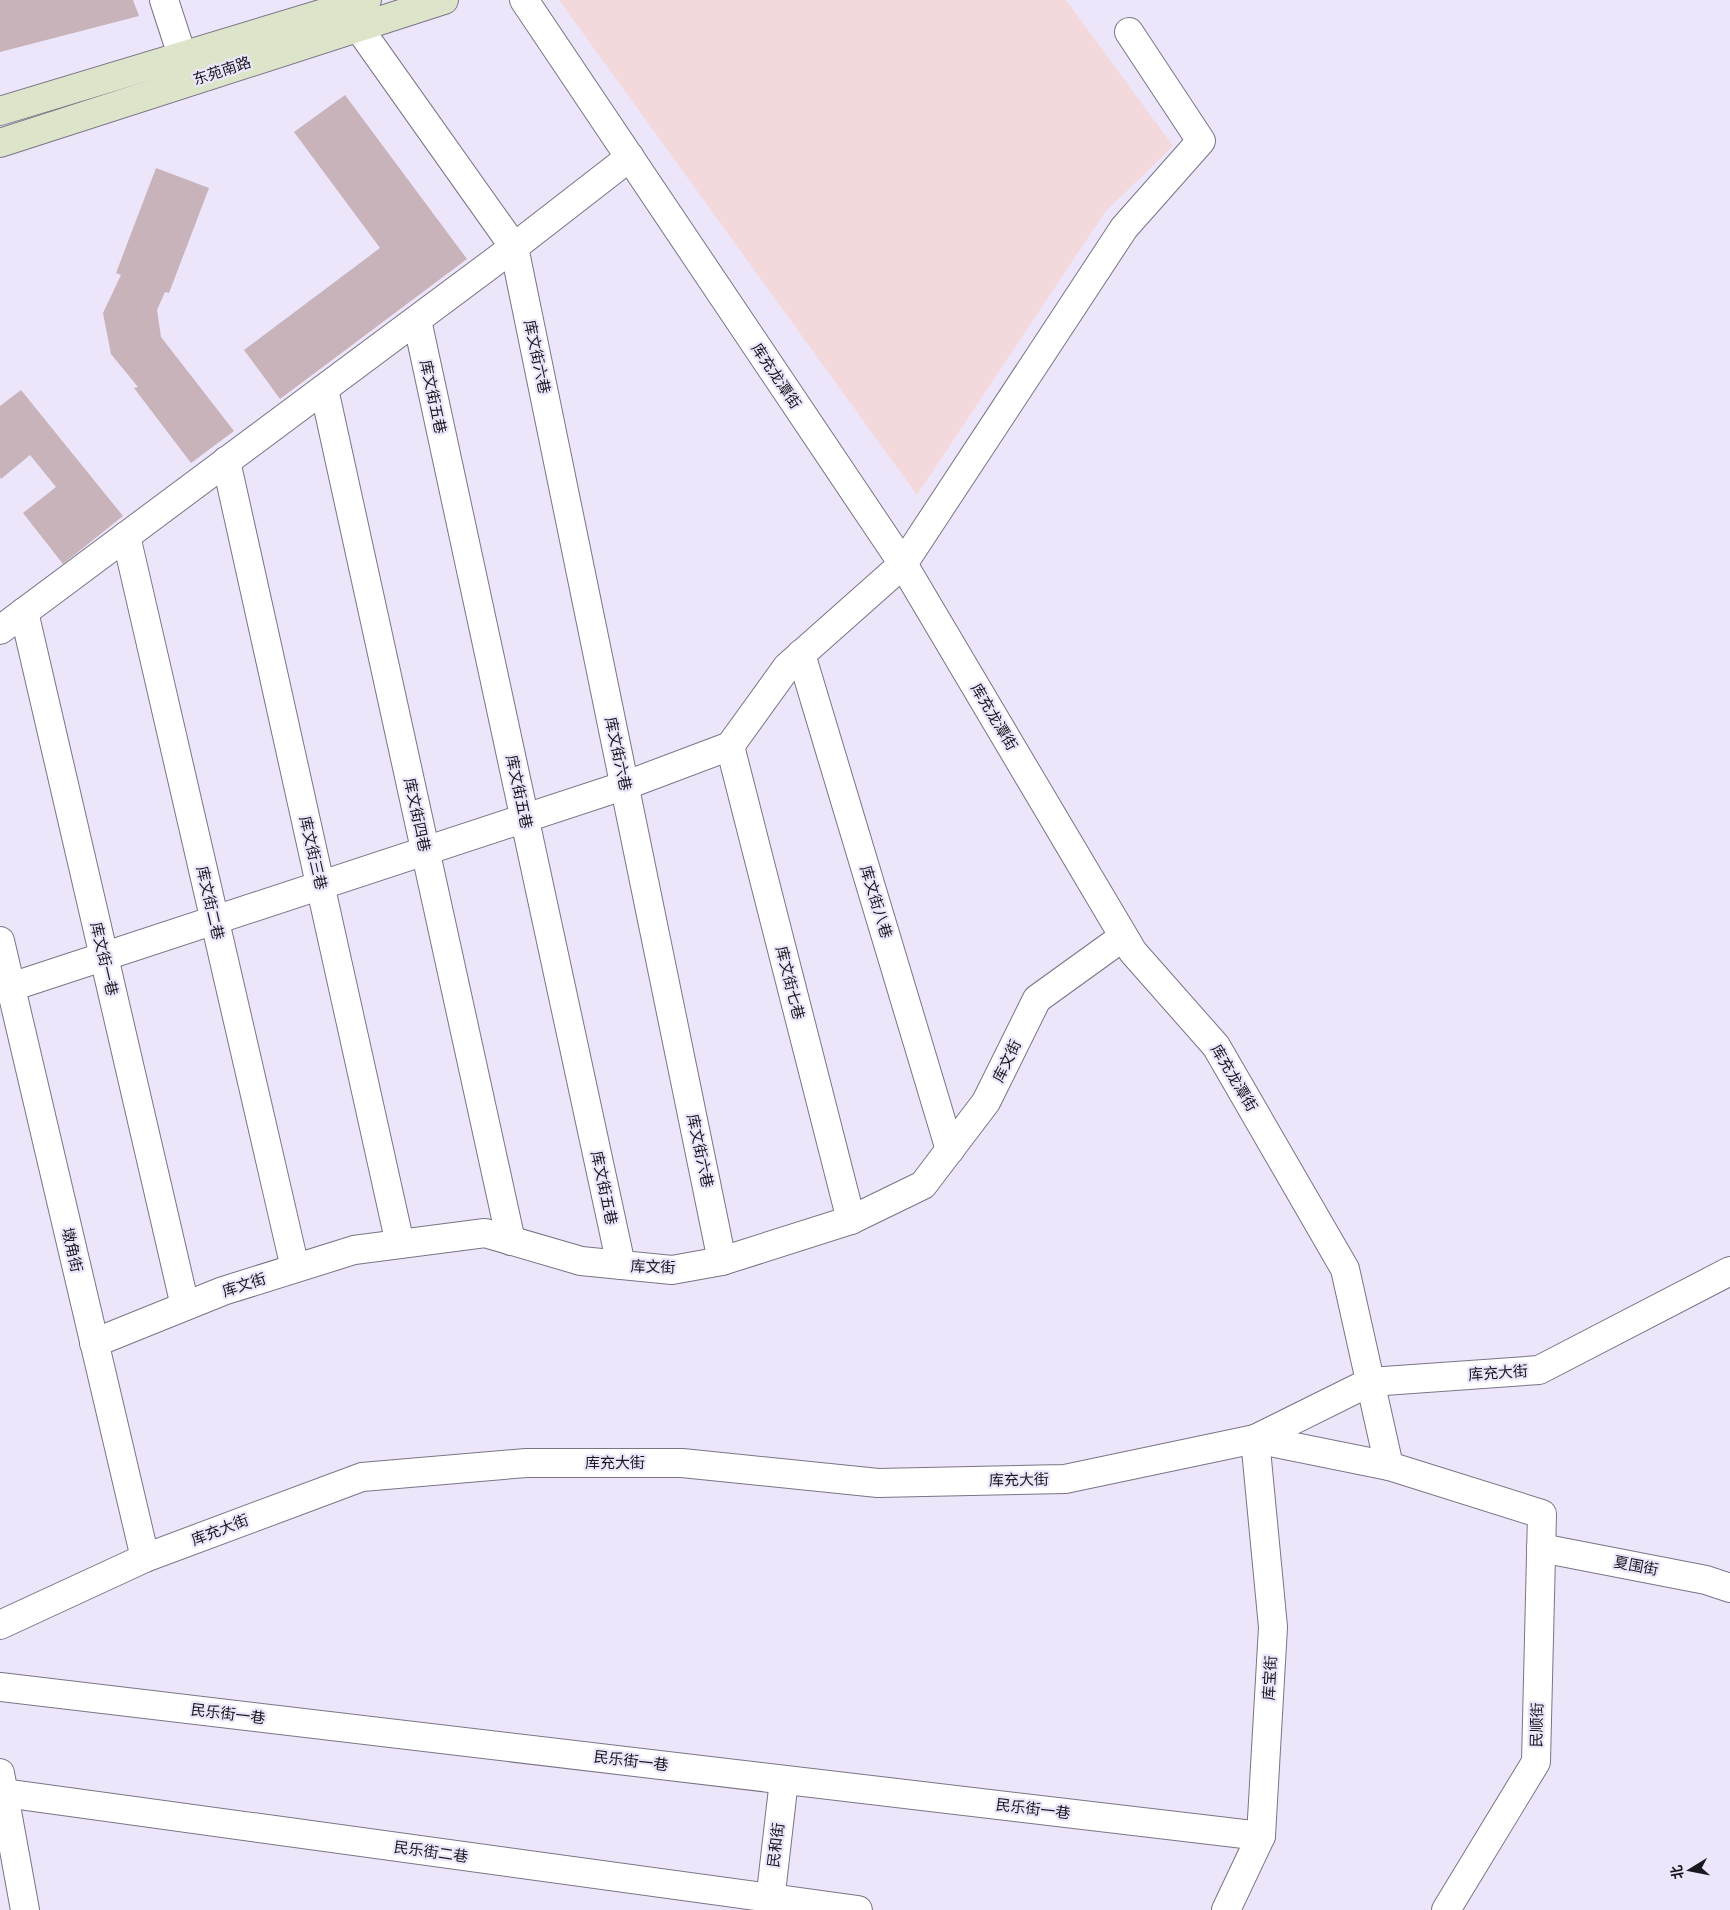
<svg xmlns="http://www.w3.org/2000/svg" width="1730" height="1910" viewBox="0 0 1730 1910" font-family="Rubik,'Noto Sans SC',sans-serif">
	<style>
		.education { fill: #f3d8dc }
		.building { fill: #c8b3bb }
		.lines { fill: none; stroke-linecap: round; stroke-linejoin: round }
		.street-casing { stroke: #7a7486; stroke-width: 30 }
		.secondary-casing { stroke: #7a7486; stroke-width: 30 }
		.street { stroke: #fff; stroke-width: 28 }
		.secondary { stroke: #dce5ca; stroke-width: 28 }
		.labels { text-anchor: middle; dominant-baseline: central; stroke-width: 4.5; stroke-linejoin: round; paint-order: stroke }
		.street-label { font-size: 15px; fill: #1a181f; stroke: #ede6fa }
	</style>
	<rect width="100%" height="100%" fill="#ede6fa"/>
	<path class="education" d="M559 0H1066L1173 146 1105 212 917 495Z"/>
	<g class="building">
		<path d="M0 0H133L139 16 0 52Z"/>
		<path d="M345 95 467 259 280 399 244 350 380 248 294 132Z"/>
		<path d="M156 168 209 188 169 293 165 292 157 310 161 337 234 431 191 463 134 388 138 387 111 354 103 313 121 275 116 273Z"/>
		<path d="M21 390 123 516 63 564 23 513 56 487 30 455 1 479 0 477V406Z"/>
	</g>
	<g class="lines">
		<defs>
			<g id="street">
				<path d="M164 0 189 77"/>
				<path d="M524 0 903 564 1133 952 1216 1046 1345 1269 1389 1466"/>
				<path d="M358 27 514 247 722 1261"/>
				<path d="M417 320 621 1265"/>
				<path d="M324 389 511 1241"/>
				<path d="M226 461 400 1244"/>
				<path d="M126 536 295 1268"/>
				<path d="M24 612 185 1306"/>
				<path d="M0 630 514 247 630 157"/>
				<path d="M801 654 950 1150"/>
				<path d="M730 746 851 1220"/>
				<path d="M0 941 145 1558"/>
				<path d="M11 987 632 783 730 746 787 667 903 564 1124 228 1201 141 1129 32"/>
				<path d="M94 1343 223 1291 354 1250 485 1233 581 1261 672 1270 722 1261 851 1220 923 1185 986 1102 1037 999 1123 937"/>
				<path d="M1541 1548 1706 1580 1730 1588"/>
				<path d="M0 1625 145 1558 362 1477 526 1463H682L878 1483 1065 1479 1255 1439 1389 1466 1542 1514 1536 1762 1446 1910"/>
				<path d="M0 1687 1261 1836"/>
				<path d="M0 1773 25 1910"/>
				<path d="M4 1793 858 1910"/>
				<path d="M769 1910 784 1780"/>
				<path d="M1226 1910 1261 1836 1273 1627 1255 1439 1370 1382 1539 1370 1730 1271"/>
			</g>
			<g id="secondary">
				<path d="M0 111 367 0"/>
				<path d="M0 143 444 0"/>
			</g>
		</defs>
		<use href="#street" class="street-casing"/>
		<use href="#secondary" class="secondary-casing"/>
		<use href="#street" class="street"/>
		<use href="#secondary" class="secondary"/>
	</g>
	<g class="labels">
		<g class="street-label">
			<text transform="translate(222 71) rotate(-18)">东苑南路</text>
			<text transform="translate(537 357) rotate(78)">库文街六巷</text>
			<text transform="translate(776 376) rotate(56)">库充龙潭街</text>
			<text transform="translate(433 397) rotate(78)">库文街五巷</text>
			<text transform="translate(994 717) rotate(59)">库充龙潭街</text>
			<text transform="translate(618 754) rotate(78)">库文街六巷</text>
			<text transform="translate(519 792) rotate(78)">库文街五巷</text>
			<text transform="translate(417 815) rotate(78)">库文街四巷</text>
			<text transform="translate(313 853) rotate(77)">库文街三巷</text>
			<text transform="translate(876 902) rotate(73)">库文街八巷</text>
			<text transform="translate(210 903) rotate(77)">库文街二巷</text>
			<text transform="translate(104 959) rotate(77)">库文街一巷</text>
			<text transform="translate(790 983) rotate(76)">库文街七巷</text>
			<text transform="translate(1007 1061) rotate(-64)">库文街</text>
			<text transform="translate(1234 1078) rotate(59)">库充龙潭街</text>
			<text transform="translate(700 1151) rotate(78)">库文街六巷</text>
			<text transform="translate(604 1188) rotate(78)">库文街五巷</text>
			<text transform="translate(72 1250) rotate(77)">墩角街</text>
			<text transform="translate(653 1267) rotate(2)">库文街</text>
			<text transform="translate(244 1285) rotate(-18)">库文街</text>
			<text transform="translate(1498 1373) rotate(-4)">库充大街</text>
			<text x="615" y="1463">库充大街</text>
			<text transform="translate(1019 1480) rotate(-1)">库充大街</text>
			<text transform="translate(220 1530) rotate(-21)">库充大街</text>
			<text transform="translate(1636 1566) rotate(11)">夏围街</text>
			<text transform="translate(1270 1678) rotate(-87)">库宝街</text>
			<text transform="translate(228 1714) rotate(7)">民乐街一巷</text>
			<text transform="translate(1537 1725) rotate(-89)">民顺街</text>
			<text transform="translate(631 1761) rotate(7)">民乐街一巷</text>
			<text transform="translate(1033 1809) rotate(7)">民乐街一巷</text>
			<text transform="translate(776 1845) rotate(-83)">民和街</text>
			<text transform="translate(431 1852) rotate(8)">民乐街二巷</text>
		</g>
	</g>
	<g transform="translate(1690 1870) rotate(260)" stroke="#ede6fa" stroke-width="4" paint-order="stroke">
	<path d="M0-4L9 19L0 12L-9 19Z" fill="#1a181f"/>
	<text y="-8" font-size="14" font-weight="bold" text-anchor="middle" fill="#1a181f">北</text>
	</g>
</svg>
